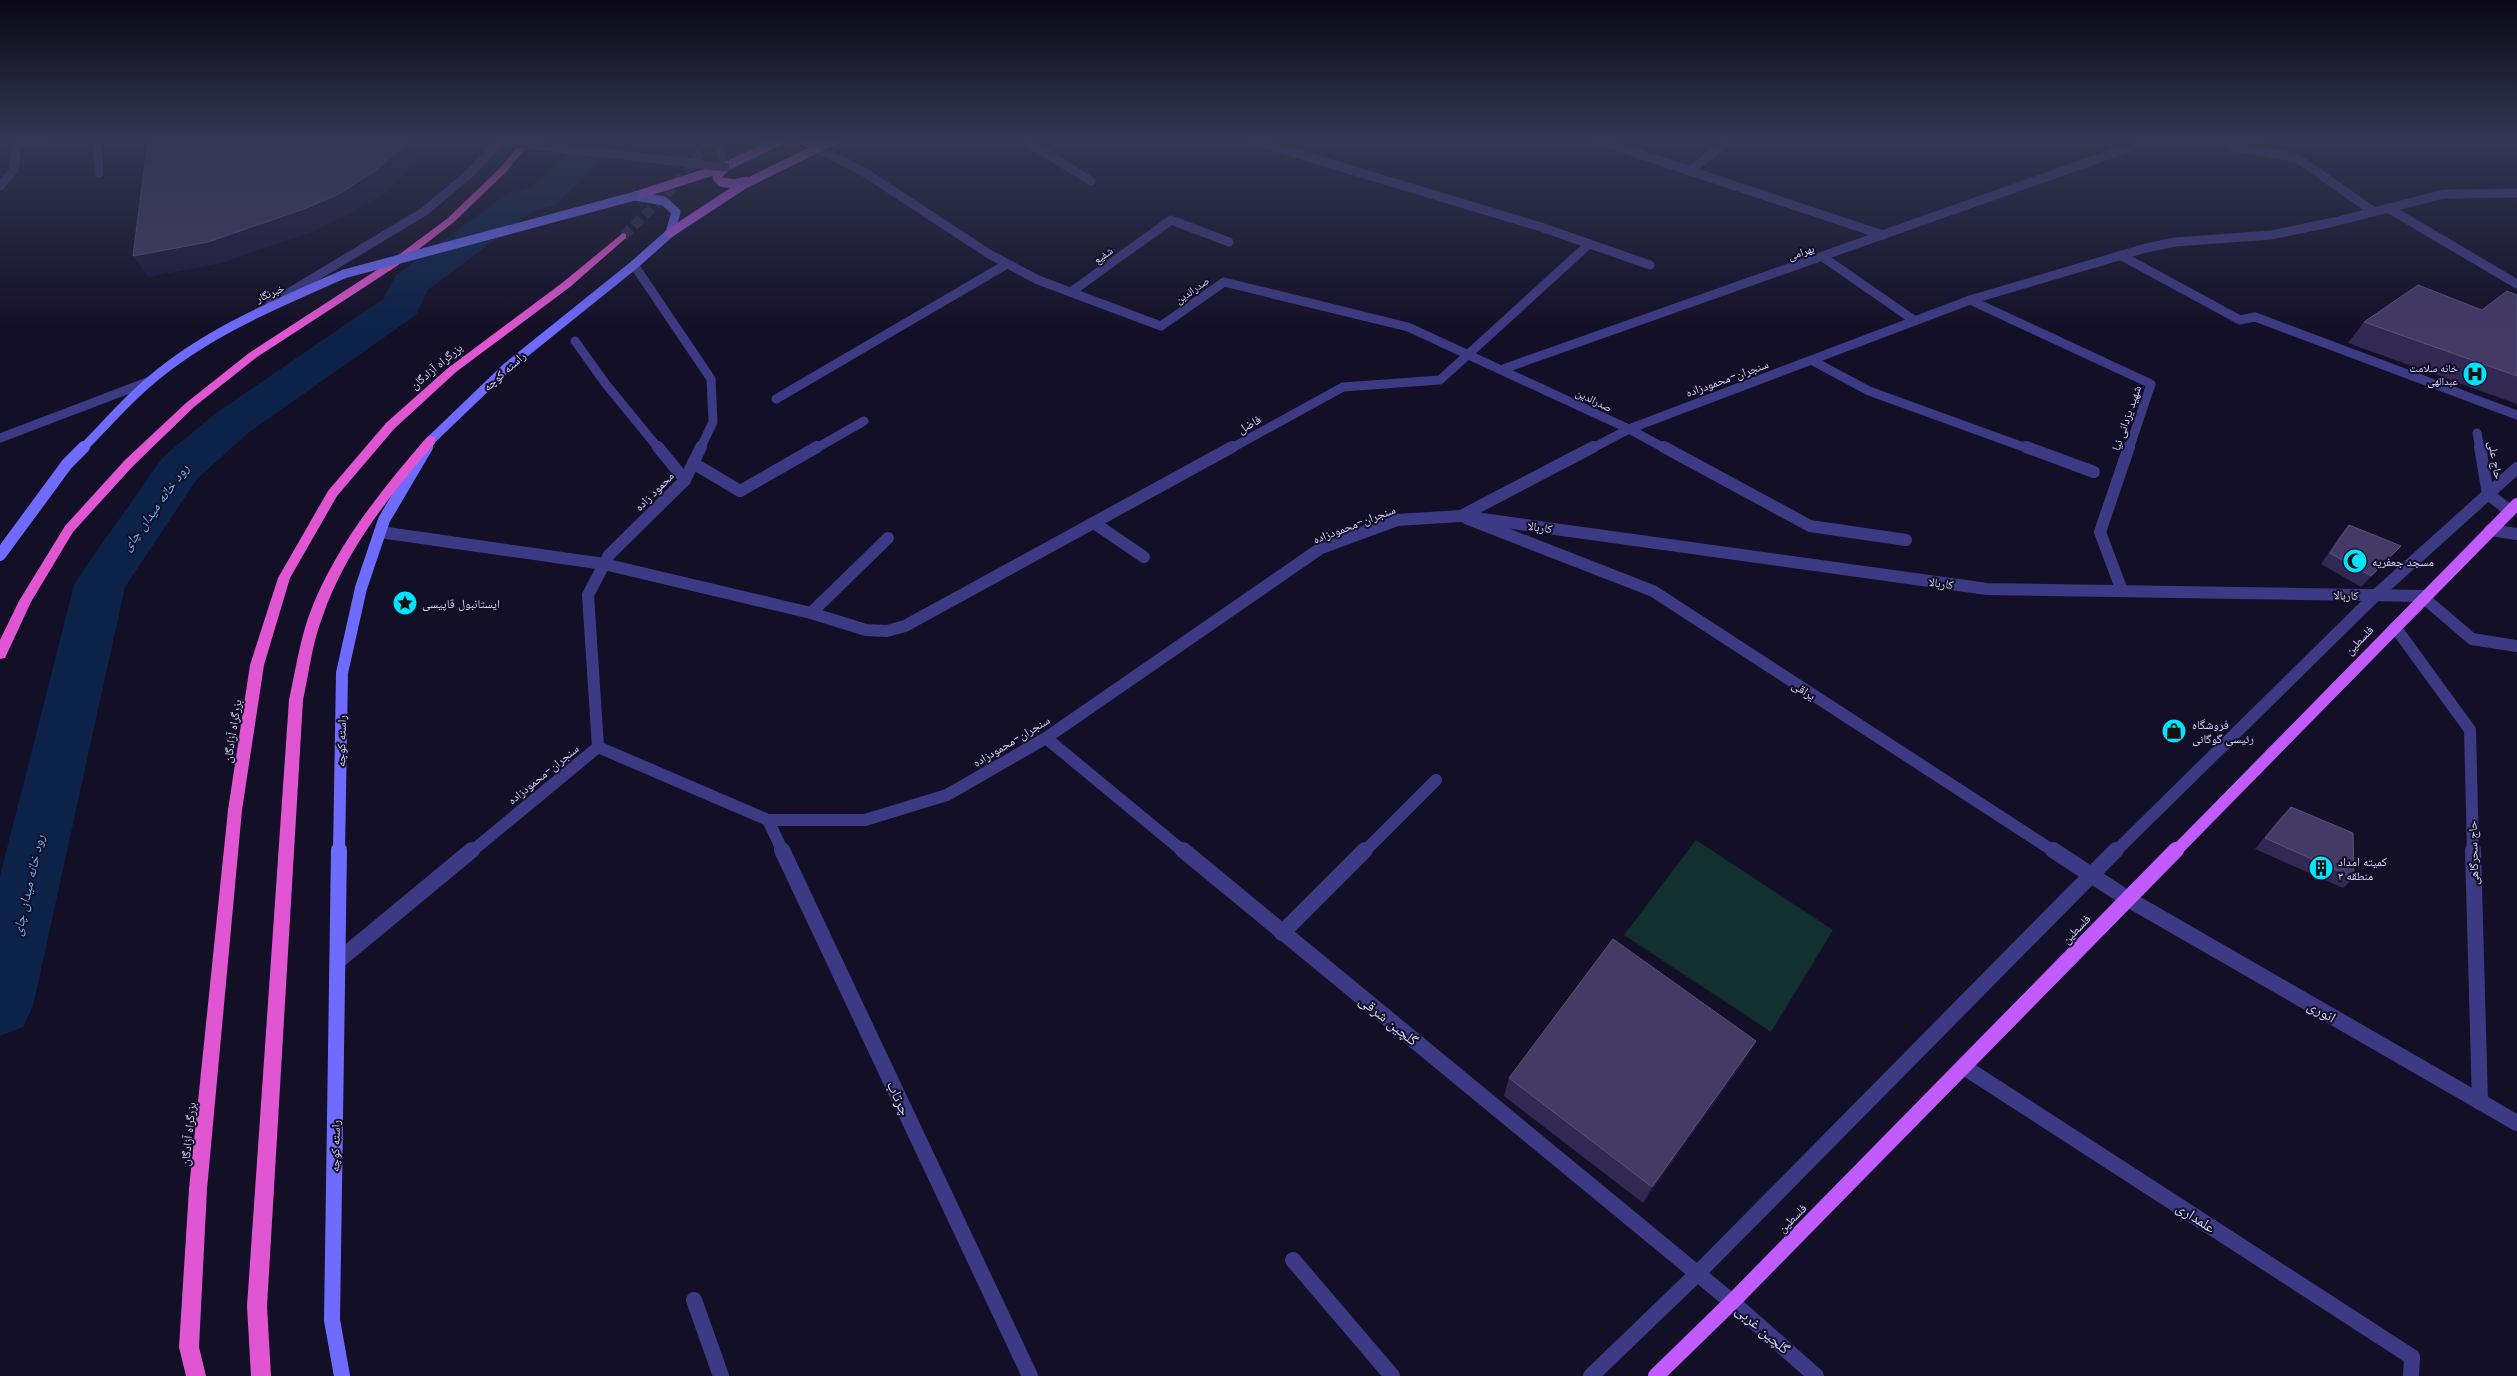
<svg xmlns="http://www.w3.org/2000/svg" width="2517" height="1376" viewBox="0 0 2517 1376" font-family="Poppins,'Noto Naskh Arabic',sans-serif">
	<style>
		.green { fill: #12302f }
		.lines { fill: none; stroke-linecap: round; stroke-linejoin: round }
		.river { fill: #0c2248; fill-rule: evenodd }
		.trunk-tunnel { stroke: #312d47; stroke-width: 10; stroke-dasharray: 10 5; stroke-linecap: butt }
		.service-far2 { stroke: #3d3a85; stroke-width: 9 }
		.service-far1 { stroke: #3d3a85; stroke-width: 12 }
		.service { stroke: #3d3a85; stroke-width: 16 }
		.pedestrian { stroke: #3d3a85; stroke-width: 9 }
		.minor-far2 { stroke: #3d3a85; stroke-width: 9 }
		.minor-far1 { stroke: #3d3a85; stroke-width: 12 }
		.minor { stroke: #3d3a85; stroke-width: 16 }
		.tertiary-far2 { stroke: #3d3a85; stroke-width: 9 }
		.tertiary-far1 { stroke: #3d3a85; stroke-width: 12 }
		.tertiary { stroke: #3d3a85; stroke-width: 16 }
		.secondary-far2 { stroke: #6f6bff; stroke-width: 9 }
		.secondary-far1 { stroke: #6f6bff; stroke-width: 12 }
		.secondary { stroke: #6f6bff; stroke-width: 16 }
		.primary-far2 { stroke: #c25bff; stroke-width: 9 }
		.primary-far1 { stroke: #c25bff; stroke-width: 12 }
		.primary { stroke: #c25bff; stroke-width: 16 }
		.trunk { fill: #e055d1; fill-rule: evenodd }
		.minor-bridge { stroke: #3d3a85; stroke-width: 9 }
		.secondary-bridge { stroke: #6f6bff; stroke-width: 9 }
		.wall { fill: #312854 }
		.shaded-wall { fill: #1d163a }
		.building { fill: #433a66; stroke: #5a527e }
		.labels { text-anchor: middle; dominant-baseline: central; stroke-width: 4; stroke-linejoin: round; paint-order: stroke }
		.far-street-label { font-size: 11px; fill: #d9d4ff; stroke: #130f26 }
		.far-poi-label { font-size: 11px; fill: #d9d4ff; stroke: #130f26; text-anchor: end }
		.street-label { font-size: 12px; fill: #d9d4ff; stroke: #130f26 }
		.poi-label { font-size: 12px; fill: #d9d4ff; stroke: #130f26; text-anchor: start }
		.water-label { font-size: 14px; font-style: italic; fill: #62b6ff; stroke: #130f26 }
		.near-street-label { font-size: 15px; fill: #d9d4ff; stroke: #130f26 }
	</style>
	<rect width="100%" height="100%" fill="#130f26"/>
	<g class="green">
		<path d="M731 139H774L734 158 731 153Z"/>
		<path d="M1696 840 1833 930 1771 1032 1624 935Z"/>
	</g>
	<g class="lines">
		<path class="river" d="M583 139H622L556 205 533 211 428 290 416 315 248 433 197 479 125 587 33 1006 23 1027 0 1036V876L74 585 82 572 163 457 216 413 383 299 396 275 507 194 530 188Z"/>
		<path class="trunk-tunnel" d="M623 236 670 191 712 139"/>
		<g class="service-far2">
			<path d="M1023 139 1091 181"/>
			<path d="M1594 139 1883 235"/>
			<path d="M1690 171 1730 139"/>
			<path d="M2388 208 2517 284"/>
			<path d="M2120 255 2240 320 2255 317 2517 415"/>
			<path d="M1823 257 1915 321"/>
			<path d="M1071 292 1171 220 1229 242"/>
			<path d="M1970 300 2151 384 2129 449"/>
			<path d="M575 341 605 383 659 449"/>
			<path d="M1813 361 1869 391 2029 449"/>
			<path d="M1629 429 1666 449"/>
			<path d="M2477 433 2480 449"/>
			<path d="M815 449 864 421"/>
			<path d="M1230 449 1343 387 1440 380 1588 245"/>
		</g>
		<g class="service-far1">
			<path d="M658 447 685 480"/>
			<path d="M1664 447 1810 526 1906 540"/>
			<path d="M2026 447 2094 472"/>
			<path d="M2480 447 2488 494 2510 511"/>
			<path d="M693 463 740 491 817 447"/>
			<path d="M1094 523 1144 557"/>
			<path d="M380 532 604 564 811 613 866 630 887 631 905 626 1232 447"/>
			<path d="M2122 591 2100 532 2129 447"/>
			<path d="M2424 598 2472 639 2517 646"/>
			<path d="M811 613 888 538"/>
			<path d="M2395 627 2470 730 2473 852"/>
			<path d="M1364 852 1436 780"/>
			<path d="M2115 852 2376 595 2517 468"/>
		</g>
		<g class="service">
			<path d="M2473 850 2480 1102"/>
			<path d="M2128 899 2517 1123"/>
			<path d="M1282 933 1365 850"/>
			<path d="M1964 1067 2412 1357 2411 1376"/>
			<path d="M1293 1260 1392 1376"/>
			<path d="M694 1300 721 1376"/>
			<path d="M1591 1376 1697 1274 2116 850"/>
		</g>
		<g class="pedestrian">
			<path d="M97 139 99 173"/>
			<path d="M17 144 47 139"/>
		</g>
		<g class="minor-far2">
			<path d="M721 139 719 146 725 167"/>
			<path d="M1248 139 1541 227 1650 265"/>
			<path d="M2228 143 2234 147 2297 158 2374 212"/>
			<path d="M817 148 864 172 989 254 1038 280 1161 326 1224 282 1408 327 1629 429"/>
			<path d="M0 186 14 170 17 139"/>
			<path d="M634 265 711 379 713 422 700 449"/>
			<path d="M270 304 425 211 471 172 501 139"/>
			<path d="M1503 369 2145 142 2266 139"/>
			<path d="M776 399 1007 264"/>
			<path d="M0 438 150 381"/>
		</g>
		<g class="minor-far1">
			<path d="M1468 519 1653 591 2055 852"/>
			<path d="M598 747 588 595 609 555 685 480 701 447"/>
			<path d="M768 820 783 852"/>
		</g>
		<g class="minor">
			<path d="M782 850 1030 1376"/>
			<path d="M2053 850 2128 899"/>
		</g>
		<path class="tertiary-far2" d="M1591 449 1629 429 1970 300 2146 248 2175 242 2271 235 2334 222 2444 194 2517 193"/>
		<g class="tertiary-far1">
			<path d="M1461 516 1987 589 2426 596"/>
			<path d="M2490 530 2517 534"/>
			<path d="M1046 738 1184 852"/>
			<path d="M471 852 598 747 768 820H865L947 795 1046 738 1321 548 1397 520 1461 516 1593 447"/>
		</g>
		<g class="tertiary">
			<path d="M1183 850 1732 1302 1816 1376"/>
			<path d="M339 960 472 850"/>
		</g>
		<g class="secondary-far2">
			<path d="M82 449C105 426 126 401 150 381 207 332 276 304 344 274"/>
			<path d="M426 449 431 440 506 368 634 265 670 233 676 212 664 201 635 196"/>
		</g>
		<g class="secondary-far1">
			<path d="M0 555 67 464 84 447"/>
			<path d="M339 852 342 673 361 588 384 520 427 447"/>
		</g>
		<path class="secondary" d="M339 850 332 1320 342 1376"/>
		<g class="primary-far2">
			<path d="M800 139 817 148"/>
			<path d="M725 167 717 177 721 182 734 184 747 181"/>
			<path d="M635 196 725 167 783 139"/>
			<path d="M670 233 743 185 836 139"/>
		</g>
		<path class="primary-far1" d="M2175 852 2517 504"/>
		<path class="primary" d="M1656 1376 1732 1302 2176 850"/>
		<g class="trunk">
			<path d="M524 139H533L507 171 454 222 397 266 257 357 194 407 133 466 73 532 31 602 5 658 0 659V640L19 601 65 526 125 460 186 403 249 353 389 262 448 218 501 167Z"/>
			<path d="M623 233 626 234V238L570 287 456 372 394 429 337 496 290 578 264 665 242 810 207 1189 199 1347 206 1376H186L179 1347 189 1189 228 810 250 665 278 578 328 491 386 423 448 368 562 283Z"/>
			<path d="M431 436 435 437V443C389 496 345 551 322 618 312 644 309 673 303 700L267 1306 271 1376H251L247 1306 289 700C295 673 299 645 308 618 333 549 379 493 427 437Z"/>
		</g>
		<path class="minor-bridge" d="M500 141 725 167"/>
		<path class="secondary-bridge" d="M344 274 635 196"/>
	</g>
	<g class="wall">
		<path d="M2517 295V404L2348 343 2364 322 2482 310Z"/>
		<path d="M2349 525 2391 557 2361 587 2321 564 2340 536Z"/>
		<path d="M2291 807 2354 878 2343 888 2255 849 2280 818Z"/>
		<path d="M1756 1041 1745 1060 1643 1203 1504 1096 1509 1078Z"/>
	</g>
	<g class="shaded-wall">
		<path d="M411 139H436L430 151 386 192 350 214 316 230 222 263 148 277 133 256Z"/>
		<path d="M2401 546 2391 557 2361 587 2371 576Z"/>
		<path d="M1756 1041 1745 1060 1643 1203 1652 1187Z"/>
	</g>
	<g class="building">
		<path d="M148 139H411L375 171 339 194 304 209 208 242 133 256Z"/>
		<path d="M2418 285 2482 310 2507 291 2517 295V376L2364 322Z"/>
		<path d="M2349 525 2401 546 2371 576 2330 553Z"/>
		<path d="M2291 807 2353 833 2354 878 2265 838Z"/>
		<path d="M1613 939 1756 1041 1652 1187 1509 1078Z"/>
	</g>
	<linearGradient id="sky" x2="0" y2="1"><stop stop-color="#0a0815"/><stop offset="0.42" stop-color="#333752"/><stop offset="1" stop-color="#333752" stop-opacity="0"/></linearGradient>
	<rect width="2517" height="332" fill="url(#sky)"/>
	<defs>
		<symbol id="hospital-disc" viewBox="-11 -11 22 22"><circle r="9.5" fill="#00e5ff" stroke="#130f26"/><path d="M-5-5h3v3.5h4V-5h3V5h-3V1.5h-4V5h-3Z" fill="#111"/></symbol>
		<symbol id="mosque-disc" viewBox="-11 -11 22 22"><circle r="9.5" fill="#00e5ff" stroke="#130f26"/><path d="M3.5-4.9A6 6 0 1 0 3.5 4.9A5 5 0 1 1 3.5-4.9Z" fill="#111"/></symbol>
		<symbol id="sight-disc" viewBox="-11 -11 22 22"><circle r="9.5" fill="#00e5ff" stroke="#130f26"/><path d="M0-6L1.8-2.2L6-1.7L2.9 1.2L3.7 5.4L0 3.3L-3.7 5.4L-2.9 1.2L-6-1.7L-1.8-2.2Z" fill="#111"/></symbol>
		<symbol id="shop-disc" viewBox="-11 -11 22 22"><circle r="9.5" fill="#00e5ff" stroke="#130f26"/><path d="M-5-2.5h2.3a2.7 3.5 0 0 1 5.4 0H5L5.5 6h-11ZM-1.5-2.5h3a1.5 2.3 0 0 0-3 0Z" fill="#111"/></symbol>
		<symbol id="building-disc" viewBox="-11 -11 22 22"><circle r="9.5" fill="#00e5ff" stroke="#130f26"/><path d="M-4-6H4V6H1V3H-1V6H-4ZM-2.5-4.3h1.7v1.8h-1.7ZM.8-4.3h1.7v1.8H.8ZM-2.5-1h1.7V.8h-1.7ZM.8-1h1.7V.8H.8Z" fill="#111"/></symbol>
	</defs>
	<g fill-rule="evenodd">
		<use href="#hospital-disc" x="2461" y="360" width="28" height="28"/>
		<use href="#mosque-disc" x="2341" y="547" width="28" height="28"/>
		<use href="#sight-disc" x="391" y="589" width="28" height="28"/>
		<use href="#shop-disc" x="2160" y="717" width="28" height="28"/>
		<use href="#building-disc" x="2307" y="854" width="28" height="28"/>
	</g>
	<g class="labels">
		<g class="far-street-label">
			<text transform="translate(1801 252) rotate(-19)">بهرامی</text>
			<text transform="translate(1103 255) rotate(-36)">شفیع</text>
			<text transform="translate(1192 290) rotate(-35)">صدرالدین</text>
			<text transform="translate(270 293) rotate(-24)">خبرنگار</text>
			<text transform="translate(1594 400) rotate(26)">صدرالدین</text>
		</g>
		<g class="far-poi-label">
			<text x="2458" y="368">خانه سلامت<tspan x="2458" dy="13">عبدالهی</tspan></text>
		</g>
		<g class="street-label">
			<text transform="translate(436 366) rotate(-40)">بزرگراه آزادگان</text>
			<text transform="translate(504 371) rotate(-42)">راسته کوچه</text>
			<text transform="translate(1727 378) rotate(-20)">سنجران-محمودزاده</text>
			<text transform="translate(2126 418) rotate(-71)">شهید یزدانی نیا</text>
			<text transform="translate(1249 424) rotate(-29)">فاضل</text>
			<text transform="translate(2496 460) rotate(80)">حاج علی</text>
			<text transform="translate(654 491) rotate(-45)">محمود زاده</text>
			<text transform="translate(1354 524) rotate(-21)">سنجران-محمودزاده</text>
			<text transform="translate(1540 527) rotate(8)">کاربالا</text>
			<text transform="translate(1941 583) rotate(8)">کاربالا</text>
			<text transform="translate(2346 595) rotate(1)">کاربالا</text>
			<text transform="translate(2359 640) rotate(-46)">فلسطین</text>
			<text transform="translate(1804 690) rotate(33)">یراقی</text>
			<text transform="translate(232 731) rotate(-81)">بزرگراه آزادگان</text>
			<text transform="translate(341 741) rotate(-89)">راسته کوچه</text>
			<text transform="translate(1011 741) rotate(-31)">سنجران-محمودزاده</text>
			<text transform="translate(543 774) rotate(-39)">سنجران-محمودزاده</text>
			<text transform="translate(2473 853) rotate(-92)">حاج سحرگاهی</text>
			<text transform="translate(2076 929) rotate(-46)">فلسطین</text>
			<text transform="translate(188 1134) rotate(-84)">بزرگراه آزادگان</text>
			<text transform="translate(335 1146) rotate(-89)">راسته کوچه</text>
			<text transform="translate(1792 1218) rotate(-45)">فلسطین</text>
		</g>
		<g class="poi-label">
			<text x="2372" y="561">مسجد جعفریه</text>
			<text x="422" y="603">ایستانبول قاپیسی</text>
			<text x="2192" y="724">فروشگاه<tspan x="2192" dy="14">رئیسی گوگانی</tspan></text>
			<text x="2338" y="861">کمیته امداد<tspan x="2338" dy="14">منطقه ۳</tspan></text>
		</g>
		<g class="water-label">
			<text transform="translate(155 507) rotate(-54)">رود خانه میدان چای</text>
			<text transform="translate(28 885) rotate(-77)">رود خانه میدان چای</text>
		</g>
		<g class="near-street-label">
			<text transform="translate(2322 1011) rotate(30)">انوری</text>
			<text transform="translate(1389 1020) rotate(39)">گلچین شرقی</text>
			<text transform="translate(899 1098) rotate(65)">چرتاب</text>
			<text transform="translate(2196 1217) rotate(33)">علمداری</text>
			<text transform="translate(1763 1329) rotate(41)">گلچین غربی</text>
		</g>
	</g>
</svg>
